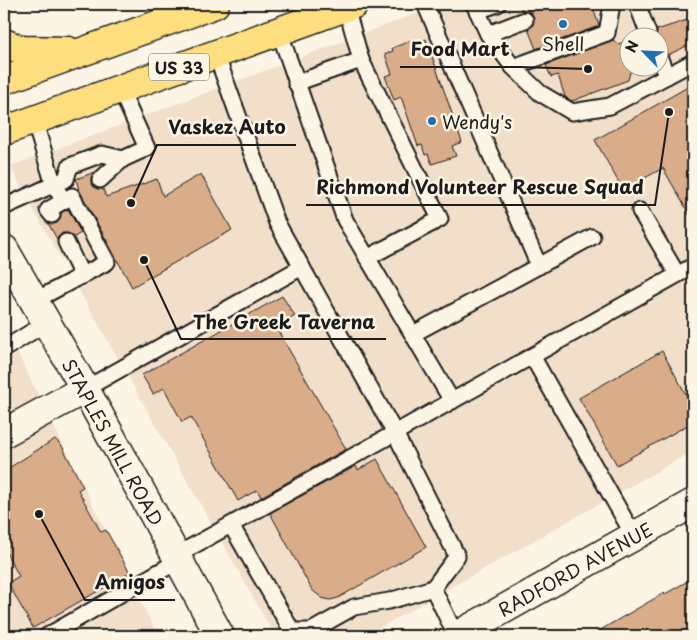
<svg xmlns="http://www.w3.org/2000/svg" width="697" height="640" viewBox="0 0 697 640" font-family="'Playpen Sans',sans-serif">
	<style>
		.built { fill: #f2dfca; fill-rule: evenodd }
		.building { fill: #d9ad8a; stroke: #1c1c1c }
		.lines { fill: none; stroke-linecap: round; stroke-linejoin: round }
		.lane-casing { stroke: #1c1c1c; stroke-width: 19 }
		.street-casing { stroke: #1c1c1c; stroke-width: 31 }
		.secondary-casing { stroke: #1c1c1c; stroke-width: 31 }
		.primary-casing { stroke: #1c1c1c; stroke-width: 31 }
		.lane { stroke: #fcf5e5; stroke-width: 15 }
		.street { stroke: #fcf5e5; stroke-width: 28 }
		.secondary { stroke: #fcf5e5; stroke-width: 28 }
		.primary { stroke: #fddf80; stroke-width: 28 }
		.poi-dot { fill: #1f6fb2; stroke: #fcf5e5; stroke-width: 2 }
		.labels { text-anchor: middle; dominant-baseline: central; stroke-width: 5; stroke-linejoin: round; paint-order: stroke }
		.shield { fill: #fcf5e5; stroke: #5f5d58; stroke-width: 1 }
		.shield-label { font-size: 16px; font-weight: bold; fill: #1c1c1c }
		.poi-label { font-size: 18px; fill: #1c1c1c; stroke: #fcf5e5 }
		.street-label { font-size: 18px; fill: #1c1c1c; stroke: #fcf5e5 }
		.leader { fill: none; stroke: #1c1c1c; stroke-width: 2 }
		.callout-dot { fill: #1c1c1c; stroke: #fcf5e5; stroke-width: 2 }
		.callout-label { font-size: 19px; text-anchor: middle; font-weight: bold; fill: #1c1c1c; stroke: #fcf5e5; stroke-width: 5; stroke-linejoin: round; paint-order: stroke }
	</style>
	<rect width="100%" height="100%" fill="#fcf5e5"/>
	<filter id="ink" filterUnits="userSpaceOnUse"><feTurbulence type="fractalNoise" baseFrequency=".02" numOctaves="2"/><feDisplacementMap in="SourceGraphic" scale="10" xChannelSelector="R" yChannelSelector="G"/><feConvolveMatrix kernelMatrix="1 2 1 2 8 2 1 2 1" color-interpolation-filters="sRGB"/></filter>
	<g filter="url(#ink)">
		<g class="built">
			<path d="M442 4H679L693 28V451L365 636H275L20 186 11 166ZM630 38H660V68H630Z"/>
			<path d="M4 326 158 636H4Z"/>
		</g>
		<g class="building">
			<path d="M519 4H592L599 26 536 49 528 29 533 26 534 17 531 12 522 11Z"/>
			<path d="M693 18V43L668 55 665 51 660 50V38H656L657 30Z"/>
			<path d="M416 39 417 43 426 39 462 142 452 146 456 156 432 164 428 154 425 155 422 145 418 146 401 97 394 100 385 76 392 74 385 54 393 51 392 48Z"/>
			<path d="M613 40 618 44 630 40V68H641L630 72 628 80 572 101 565 97 558 75 551 77 546 65Z"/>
			<path d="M693 84V221L663 168 623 190 595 140Z"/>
			<path d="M95 172 91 177V182L97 189H103L106 197 157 179 163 196 201 174 232 230 132 287 79 190 76 179Z"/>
			<path d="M68 209 81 233 74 237 67 233H62L57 239 48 223 53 224 57 223 60 219 61 213Z"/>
			<path d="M282 296 295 316 276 327 346 449 261 497 257 490 238 501 191 417 182 422 164 388 153 394 142 375Z"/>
			<path d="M662 351 693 407V422L617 465 579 398Z"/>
			<path d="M55 439 62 446 83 487 78 490 101 532 106 530 130 573 33 628 8 583 19 576 4 549V471Z"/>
			<path d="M377 459 426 547 338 598 330 600 322 598 312 590 270 513 356 466 358 470Z"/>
			<path d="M693 578V636H590L664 593 665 594Z"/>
		</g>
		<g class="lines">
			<defs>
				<g id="lane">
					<path d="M425 4 539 266"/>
					<path d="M474 4 488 34 525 20"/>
					<path d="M637 4 648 33"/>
					<path d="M346 7 361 60 440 219 367 258"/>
					<path d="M477 11 498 4"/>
					<path d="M279 31 345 220 452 401"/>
					<path d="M488 34 513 67 540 93 572 112 610 106 693 62"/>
					<path d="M216 54 277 223 395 433 457 556 433 588 456 636"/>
					<path d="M660 59 667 76"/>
					<path d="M513 67 607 33 612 4"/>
					<path d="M296 83 361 60"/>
					<path d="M34 120 54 185 59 193"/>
					<path d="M100 180 123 159 147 148 120 89"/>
					<path d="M4 207 66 179 70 166 102 154 123 159"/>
					<path d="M640 211 677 274"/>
					<path d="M66 242 82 276"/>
					<path d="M34 301 107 262 72 196 48 210 52 215"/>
					<path d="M413 334 592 237"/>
					<path d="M4 349 46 323"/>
					<path d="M532 356 634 536"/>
					<path d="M85 389 302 267"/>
					<path d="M231 525 292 631H311L354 607 389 601 433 588"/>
					<path d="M175 556 693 266"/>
					<path d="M47 636 178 561"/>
				</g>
				<g id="street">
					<path d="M4 433 85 389"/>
					<path d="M456 636 693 503"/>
				</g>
				<path id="secondary" d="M4 249 85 389 220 636"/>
				<g id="primary">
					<path d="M4 43 22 50 68 51"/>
					<path d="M4 80 215 4"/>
					<path d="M4 131 354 4"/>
				</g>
			</defs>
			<use href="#lane" class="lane-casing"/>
			<use href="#street" class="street-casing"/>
			<use href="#secondary" class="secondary-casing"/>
			<use href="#primary" class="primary-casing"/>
			<use href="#lane" class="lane"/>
			<use href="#street" class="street"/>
			<use href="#secondary" class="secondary"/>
			<use href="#primary" class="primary"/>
		</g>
	</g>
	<g class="poi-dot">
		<circle cx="563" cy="24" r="5"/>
		<circle cx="432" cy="121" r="5"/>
	</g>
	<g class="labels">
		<rect class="shield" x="149" y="53.5" width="60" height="27" rx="4"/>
		<g class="shield-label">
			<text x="179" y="67">US 33</text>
		</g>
		<g class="poi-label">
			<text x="563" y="43">Shell</text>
			<text x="442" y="121" text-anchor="start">Wendy's</text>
		</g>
		<g class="street-label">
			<text transform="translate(113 442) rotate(61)">STAPLES MILL ROAD</text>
			<text transform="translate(575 569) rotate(-29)">RADFORD AVENUE</text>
		</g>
	</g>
	<path class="leader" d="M588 69L520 67H400M131 203L157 145H296M669 112L655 205H306M144 260L181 339H386M39 514L85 600H175"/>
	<g class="callout-dot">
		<circle cx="588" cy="69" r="5"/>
		<circle cx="131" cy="203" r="5"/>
		<circle cx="669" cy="112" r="5"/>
		<circle cx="144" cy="260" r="5"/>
		<circle cx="39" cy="514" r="5"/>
	</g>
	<g class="callout-label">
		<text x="460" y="56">Food Mart</text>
		<text x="227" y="134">Vaskez Auto</text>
		<text x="480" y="194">Richmond Volunteer Rescue Squad</text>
		<text x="284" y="329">The Greek Taverna</text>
		<text x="130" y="589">Amigos</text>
	</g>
	<rect width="697" height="640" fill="none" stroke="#fcf5e5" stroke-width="20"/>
	<rect x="10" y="10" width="677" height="620" fill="none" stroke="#1c1c1c" stroke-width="2" filter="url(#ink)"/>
	<g transform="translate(644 52) rotate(294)"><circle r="24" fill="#fcf5e5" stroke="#a29e95"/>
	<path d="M0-4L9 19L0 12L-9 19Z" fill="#1f6fb2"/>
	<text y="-8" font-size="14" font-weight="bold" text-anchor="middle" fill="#1c1c1c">N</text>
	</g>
</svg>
